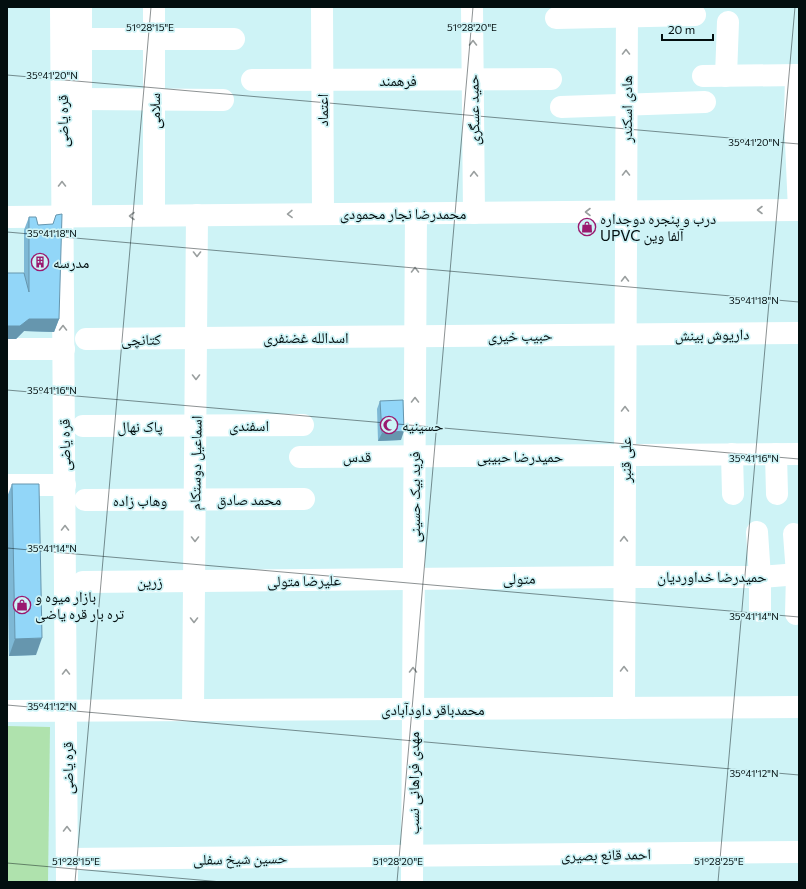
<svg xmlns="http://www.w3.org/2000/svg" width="806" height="889" viewBox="0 0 806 889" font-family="Commissioner,'Noto Naskh Arabic',sans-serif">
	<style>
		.green { fill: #afe2ad }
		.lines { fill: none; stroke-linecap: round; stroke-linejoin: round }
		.minor { stroke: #fff; stroke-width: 22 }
		.wall { fill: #7eb8d5 }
		.shaded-wall { fill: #6696ae }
		.building { fill: #92d6f8; stroke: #6696ae }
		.oneway { stroke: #9a9f9f }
		.ticks { fill: none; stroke: #030e0f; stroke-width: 1; stroke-opacity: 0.45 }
		.labels { text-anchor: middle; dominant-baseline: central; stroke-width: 3.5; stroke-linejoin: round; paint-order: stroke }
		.street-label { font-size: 15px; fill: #030e0f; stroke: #cef3f6 }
		.poi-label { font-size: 15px; fill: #030e0f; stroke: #cef3f6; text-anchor: start }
		.ticks-label { font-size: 10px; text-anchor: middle; fill: #030e0f; stroke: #cef3f6; stroke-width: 3.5; stroke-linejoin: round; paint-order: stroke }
	</style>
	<rect width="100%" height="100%" fill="#cef3f6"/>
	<path class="green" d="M7 726 50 727 48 882H7Z"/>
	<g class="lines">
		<g class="minor">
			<path d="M61 7 67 882"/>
			<path d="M322 7 323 214"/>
			<path d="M472 7 474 213"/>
			<path d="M556 18 695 15"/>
			<path d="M81 39H234"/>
			<path d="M796 75 795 120 799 210"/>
			<path d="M703 76 799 75"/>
			<path d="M726 76 728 22"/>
			<path d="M252 80 551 79"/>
			<path d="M81 99 223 100"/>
			<path d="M561 107 705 102"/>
			<path d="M154 215V7"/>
			<path d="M81 216V7"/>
			<path d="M7 217 799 210"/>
			<path d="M86 339 799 333"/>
			<path d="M7 349H64"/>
			<path d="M83 426 303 425"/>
			<path d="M732 454 733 494"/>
			<path d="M776 454 777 494"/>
			<path d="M300 457 799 454"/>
			<path d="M7 485H65"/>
			<path d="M85 500 304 499"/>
			<path d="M757 532 760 577V611"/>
			<path d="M794 534 797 574 796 614"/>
			<path d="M83 582 624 577H760L799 574"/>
			<path d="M624 708 627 7"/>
			<path d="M193 710 197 215"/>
			<path d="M7 711 799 707"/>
			<path d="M67 859 799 852"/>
			<path d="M412 882 416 213"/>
		</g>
	</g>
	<g class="wall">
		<path d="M29 217 59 319 54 332 24 331 16 339H7V273H24V230Z"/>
		<path d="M380 401 401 440 378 441 377 409Z"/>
		<path d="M12 484 36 655 9 656 7 554V497Z"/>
	</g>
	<g class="shaded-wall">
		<path d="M29 319H59L54 332 24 331 16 339H7V326Z"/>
		<path d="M404 431 401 440 378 441 382 433Z"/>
		<path d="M42 638 36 655 9 656 15 639Z"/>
	</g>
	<g class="building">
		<path d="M62 214 59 319H29L20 326H7V273H24L29 292V217H36L38 225 53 224 56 215Z"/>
		<path d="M403 400 404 431 382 433 380 401Z"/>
		<path d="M12 484H39L42 638 15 639Z"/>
	</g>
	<defs><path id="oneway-chevron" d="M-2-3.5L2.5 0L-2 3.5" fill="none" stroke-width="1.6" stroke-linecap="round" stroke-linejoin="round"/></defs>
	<g class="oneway">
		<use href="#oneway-chevron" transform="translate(473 43) rotate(-90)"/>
		<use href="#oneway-chevron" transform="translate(626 52) rotate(-90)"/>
		<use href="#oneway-chevron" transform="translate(626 173) rotate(-90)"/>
		<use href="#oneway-chevron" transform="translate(474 174) rotate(-91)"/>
		<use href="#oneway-chevron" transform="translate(62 184) rotate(-90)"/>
		<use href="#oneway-chevron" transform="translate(760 210) rotate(180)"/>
		<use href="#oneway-chevron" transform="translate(588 212) rotate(180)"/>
		<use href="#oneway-chevron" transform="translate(290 214) rotate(179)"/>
		<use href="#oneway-chevron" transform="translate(132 216) rotate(180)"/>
		<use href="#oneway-chevron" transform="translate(197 254) rotate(90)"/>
		<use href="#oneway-chevron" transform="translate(415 270) rotate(-90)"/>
		<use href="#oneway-chevron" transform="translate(625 279) rotate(-90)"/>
		<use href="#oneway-chevron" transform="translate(63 328) rotate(-90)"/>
		<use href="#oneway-chevron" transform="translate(196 377) rotate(90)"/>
		<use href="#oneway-chevron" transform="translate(415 400) rotate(-90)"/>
		<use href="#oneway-chevron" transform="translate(625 409) rotate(-90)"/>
		<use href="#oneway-chevron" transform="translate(65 528) rotate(-90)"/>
		<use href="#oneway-chevron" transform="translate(195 539) rotate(90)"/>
		<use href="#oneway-chevron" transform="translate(624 539) rotate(-90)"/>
		<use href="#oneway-chevron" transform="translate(194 620) rotate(90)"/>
		<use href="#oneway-chevron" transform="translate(624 669) rotate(-90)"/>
		<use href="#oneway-chevron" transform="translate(413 670) rotate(-90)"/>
		<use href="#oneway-chevron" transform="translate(66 672) rotate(-90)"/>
		<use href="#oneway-chevron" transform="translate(67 829) rotate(-90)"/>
	</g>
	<path class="ticks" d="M7 75 799 144M7 232 799 302M7 390 799 459M7 548 799 617M7 705 799 775M7 863 222 882M75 882 151 7M397 882 473 7M718 882 795 7"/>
	<defs>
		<symbol id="shop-ring" viewBox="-11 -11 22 22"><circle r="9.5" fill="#cef3f6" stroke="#9a196f" stroke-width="1.5"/><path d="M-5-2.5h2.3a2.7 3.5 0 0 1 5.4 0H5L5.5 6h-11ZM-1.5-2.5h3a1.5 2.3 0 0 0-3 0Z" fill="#9a196f"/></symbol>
		<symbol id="building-ring" viewBox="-11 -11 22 22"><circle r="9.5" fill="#cef3f6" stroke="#9a196f" stroke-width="1.5"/><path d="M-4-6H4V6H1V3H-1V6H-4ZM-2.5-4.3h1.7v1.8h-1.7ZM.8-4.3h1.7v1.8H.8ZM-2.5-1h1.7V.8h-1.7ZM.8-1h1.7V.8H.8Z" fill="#9a196f"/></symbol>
		<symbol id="mosque-ring" viewBox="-11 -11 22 22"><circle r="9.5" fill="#cef3f6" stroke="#9a196f" stroke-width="1.5"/><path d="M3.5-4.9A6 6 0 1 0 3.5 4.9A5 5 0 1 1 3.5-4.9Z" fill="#9a196f"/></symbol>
	</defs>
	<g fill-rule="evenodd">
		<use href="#shop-ring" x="577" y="217" width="20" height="20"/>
		<use href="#building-ring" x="30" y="252" width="20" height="20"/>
		<use href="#mosque-ring" x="379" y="415" width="20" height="20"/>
		<use href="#shop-ring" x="12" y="595" width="20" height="20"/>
	</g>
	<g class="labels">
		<g class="street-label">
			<text x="398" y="80">فرهمند</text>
			<text transform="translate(626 109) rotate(-90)">هادی اسکندر</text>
			<text transform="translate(322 110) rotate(-90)">اعتماد</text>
			<text transform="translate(473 110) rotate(-91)">حمید عسگری</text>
			<text transform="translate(154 111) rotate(-90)">سلامی</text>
			<text transform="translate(62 121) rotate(-90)">قره یاضی</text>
			<text x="403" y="213">محمدرضا نجار محمودی</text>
			<text transform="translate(712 334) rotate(-1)">داریوش بینش</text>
			<text transform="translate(520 335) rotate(-1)">حبیب خیری</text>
			<text x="306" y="337">اسدالله غضنفری</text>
			<text transform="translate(141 339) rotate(-1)">کتانچی</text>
			<text x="249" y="425">اسفندی</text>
			<text x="140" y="426">پاک نهال</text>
			<text transform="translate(64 445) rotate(-91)">قره یاضی</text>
			<text x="357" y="456">قدس</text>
			<text x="520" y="456">حمیدرضا حبیبی</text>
			<text transform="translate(625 460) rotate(-90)">علی قنبر</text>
			<text transform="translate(195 463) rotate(-89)">اسماعیل دوستکام</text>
			<text transform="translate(414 497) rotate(-90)">فرید بیک حسینی</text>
			<text x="249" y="499">محمد صادق</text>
			<text x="140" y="500">وهاب زاده</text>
			<text x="712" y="576">حمیدرضا خداوردیان</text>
			<text transform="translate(519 578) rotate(-1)">متولی</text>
			<text transform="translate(304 580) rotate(-1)">علیرضا متولی</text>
			<text transform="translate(150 581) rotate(-1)">زرین</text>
			<text x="433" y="709">محمدباقر داودآبادی</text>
			<text transform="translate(67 768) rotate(-90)">قره یاضی</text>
			<text transform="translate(413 783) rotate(-90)">مهدی فراهانی نسب</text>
			<text transform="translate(606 854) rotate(-1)">احمد قانع بصیری</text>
			<text transform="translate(240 858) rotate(-1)">حسین شیخ سفلی</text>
		</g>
		<g class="poi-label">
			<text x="600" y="218">درب و پنجره دوجداره<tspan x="600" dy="17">UPVC آلفا وین</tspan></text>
			<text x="53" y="262">مدرسه</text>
			<text x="402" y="425">حسینیه</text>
			<text x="35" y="596">بازار میوه و<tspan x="35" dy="17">تره بار قره یاضی</tspan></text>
		</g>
	</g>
	<g class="ticks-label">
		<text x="150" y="31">51°28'15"E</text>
		<text x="472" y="31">51°28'20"E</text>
		<text x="52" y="79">35°41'20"N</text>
		<text x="754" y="146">35°41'20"N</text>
		<text x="52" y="237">35°41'18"N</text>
		<text x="754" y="304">35°41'18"N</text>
		<text x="52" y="394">35°41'16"N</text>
		<text x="754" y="462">35°41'16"N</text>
		<text x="52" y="552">35°41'14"N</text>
		<text x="754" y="620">35°41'14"N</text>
		<text x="52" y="710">35°41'12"N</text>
		<text x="754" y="777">35°41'12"N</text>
		<text x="76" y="865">51°28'15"E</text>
		<text x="398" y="865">51°28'20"E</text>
		<text x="719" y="865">51°28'25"E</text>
	</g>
	<rect width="806" height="889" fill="none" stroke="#030e0f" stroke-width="16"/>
	<path d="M662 34v6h51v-6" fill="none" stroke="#030e0f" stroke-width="2"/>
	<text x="668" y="34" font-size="12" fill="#030e0f" stroke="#cef3f6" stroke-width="3" paint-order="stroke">20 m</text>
</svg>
